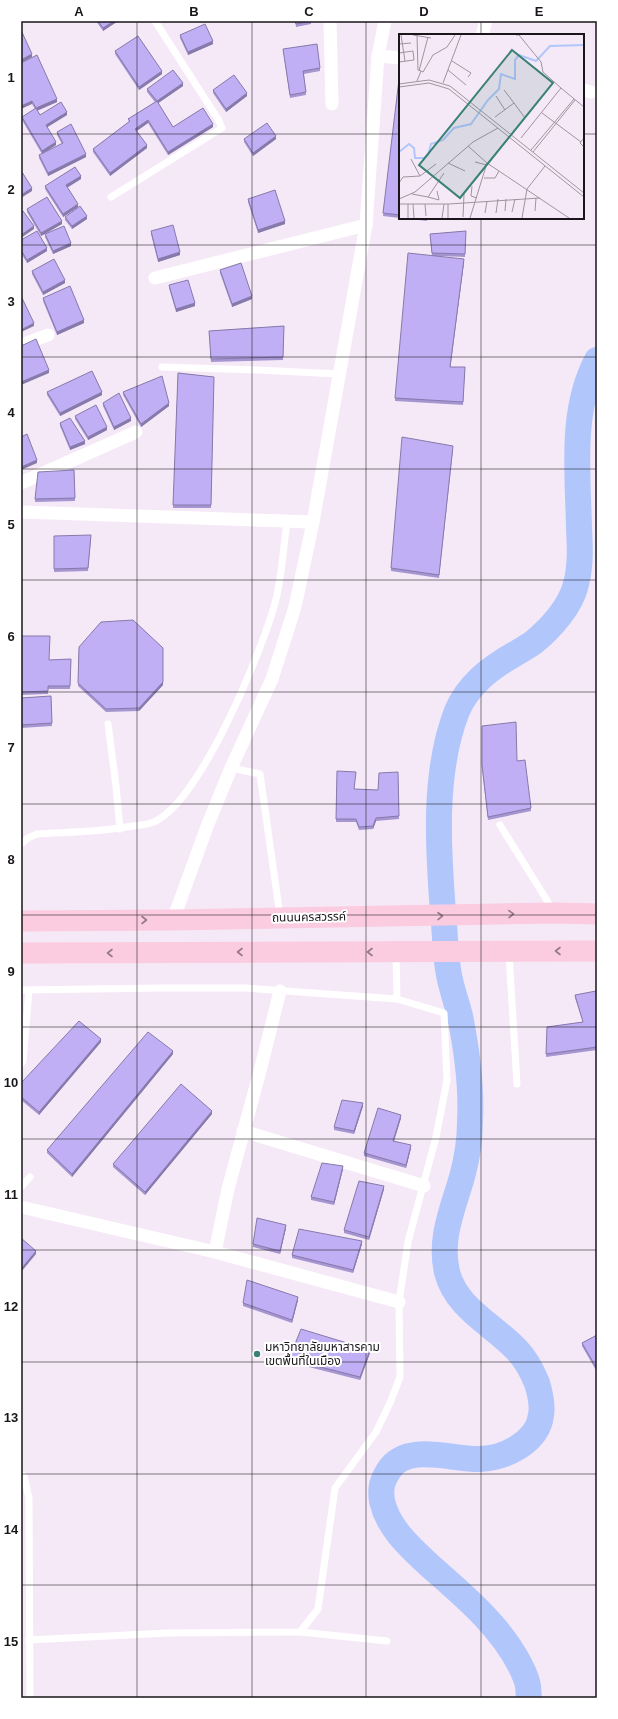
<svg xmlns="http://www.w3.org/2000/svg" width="618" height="1719" viewBox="0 0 618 1719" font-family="Helvetica,'Noto Sans Thai',sans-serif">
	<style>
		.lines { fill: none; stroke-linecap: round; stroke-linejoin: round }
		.river { stroke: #b1c7fc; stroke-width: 26 }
		.lane { stroke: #fff; stroke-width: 7 }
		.street { stroke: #fff; stroke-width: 13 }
		.primary { stroke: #fbcbe0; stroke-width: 21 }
		.wall { fill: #a596d2 }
		.shaded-wall { fill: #867aab }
		.building { fill: #c0aff4; stroke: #867aab }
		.oneway { stroke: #957987 }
		.grid { fill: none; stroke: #19151a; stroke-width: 1; stroke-opacity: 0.55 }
		.poi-dot { fill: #3b8077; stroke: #fff; stroke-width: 1.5 }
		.labels { text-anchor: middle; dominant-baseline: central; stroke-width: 4; stroke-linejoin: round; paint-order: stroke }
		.street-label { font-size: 12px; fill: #19151a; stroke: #fff }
		.poi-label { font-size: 12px; fill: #19151a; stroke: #fff; text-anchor: start }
		.inset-river { fill: none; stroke: #b1c7fc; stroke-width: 2 }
		.inset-road { fill: none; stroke: #9e949f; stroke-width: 1 }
		.view { fill: #3b8077; fill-opacity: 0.15; stroke: #3b8077; stroke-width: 2 }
		.inset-edge { fill: none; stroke: #19151a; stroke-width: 2 }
		.neatline { fill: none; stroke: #19151a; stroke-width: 1.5 }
		.grid-label { font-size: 13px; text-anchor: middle; font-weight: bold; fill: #19151a }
	</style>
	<rect width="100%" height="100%" fill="#f6e9f7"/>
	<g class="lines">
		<path class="river" d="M529 1698C528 1693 529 1687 527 1682 527 1680 522 1669 521 1667 501 1626 463 1595 429 1565 410 1547 388 1528 382 1501 380 1488 382 1481 389 1470 407 1442 453 1460 480 1459 505 1458 538 1442 541 1415 543 1405 540 1393 537 1383 532 1371 525 1358 516 1349 492 1324 456 1308 447 1272 439 1239 453 1208 462 1177 467 1159 470 1139 470 1121 472 1085 467 1051 460 1016 456 1000 450 985 448 969 445 950 445 931 443 912 438 848 433 772 457 711 468 685 489 669 513 655 520 651 527 647 534 642 551 628 571 606 576 584 581 565 580 547 579 528 578 472 570 411 597 360"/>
		<g class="lane">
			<path d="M111 197 222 128 218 119 155 21"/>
			<path d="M162 367 257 370 339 374"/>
			<path d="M108 724 116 786 120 829"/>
			<path d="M231 768 260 774 280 916"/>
			<path d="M500 825 553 910"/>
			<path d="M21 844 28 838 37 834C69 832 101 832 133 826 139 825 145 825 151 823 198 808 262 651 275 603 282 578 283 548 287 523"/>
			<path d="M509 953 517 1084"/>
			<path d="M21 990 161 988H245L397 999"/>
			<path d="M21 1064 23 1061 29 990"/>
			<path d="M21 1187 30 1177"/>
			<path d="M21 1475 24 1476 29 1498 30 1698"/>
			<path d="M300 1632 387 1641"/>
			<path d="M29 1640 167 1633 300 1632 318 1609 335 1488 376 1432 390 1403 400 1377 399 1302 408 1242 436 1137 447 1080 444 1013 397 999 396 953"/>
		</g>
		<g class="street">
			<path d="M330 21 332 104"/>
			<path d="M482 35 486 21"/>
			<path d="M378 56 400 58"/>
			<path d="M583 90 591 92"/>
			<path d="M155 278 366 225"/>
			<path d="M21 345 48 335"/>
			<path d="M21 483 136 432"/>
			<path d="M21 512 313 522"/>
			<path d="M173 920 208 824 231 768 272 679 295 607 313 522 366 225 378 56 385 21"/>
			<path d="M280 991 260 1071 228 1189 215 1252 399 1302"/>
			<path d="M243 1131 424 1186"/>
			<path d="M21 1207 215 1252"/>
		</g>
		<g class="primary">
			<path d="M21 921 173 920 555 913 597 914"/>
			<path d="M21 953 597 951"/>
		</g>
	</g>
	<g class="wall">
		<path d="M96 21H118L103 31Z"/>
		<path d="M295 21H311V24L296 27Z"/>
		<path d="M180 35 213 44 188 55 180 38Z"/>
		<path d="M283 49 320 68V71L304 74 306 95 290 98Z"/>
		<path d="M115 51 162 74 139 90 115 54Z"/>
		<path d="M32 57 57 102 37 111 40 115H67L47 127 56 145 42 154 22 120V117L35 109 32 104Z"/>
		<path d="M400 71V218L383 216Z"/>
		<path d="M183 86 158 103 173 127H213L168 155 148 123 137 131 147 148 110 176 93 152V149L129 122 128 119 155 102 147 92V89Z"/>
		<path d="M213 90 247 96 226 112 213 93Z"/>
		<path d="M57 132 86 157 48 176 39 158V155L62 144 57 135Z"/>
		<path d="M244 139H276L253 156 244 142Z"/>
		<path d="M81 179 67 188 78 207 63 217 45 189V186Z"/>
		<path d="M248 199 285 224 258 233 248 202Z"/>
		<path d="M27 209 62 224 41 236 27 212Z"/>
		<path d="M65 217 87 219 72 229 65 220Z"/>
		<path d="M401 218H427V221Z"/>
		<path d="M151 231 180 255 158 262 151 234Z"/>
		<path d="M466 231 465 257 439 256 464 262 450 367H465L463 405 395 401V398L432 256 430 234Z"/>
		<path d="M45 234 71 246 53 254 45 237Z"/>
		<path d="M21 240 47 251 27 263 21 253Z"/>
		<path d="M220 270 252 299 232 307 220 273Z"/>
		<path d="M32 271 65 283 43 295 32 274Z"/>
		<path d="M169 285 195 306 176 312 169 288Z"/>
		<path d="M43 298 84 323 57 335 43 301Z"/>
		<path d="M284 326 283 360 211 362 209 331Z"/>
		<path d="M178 373 214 377 211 508H173Z"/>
		<path d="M47 392 102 395 60 416 47 395Z"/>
		<path d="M123 392 169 406 141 427 123 395Z"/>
		<path d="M103 403 131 421 114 430 103 406Z"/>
		<path d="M75 416 107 430 88 440 75 419Z"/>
		<path d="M60 423 85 444 70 450 60 426Z"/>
		<path d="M453 449 439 578 391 571V568Z"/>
		<path d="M74 470 75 501 35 502V499Z"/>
		<path d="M54 536 91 538 88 571 54 572Z"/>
		<path d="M21 636 49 660 71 659 70 689H48V694L21 695Z"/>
		<path d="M79 647 163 685 139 711 106 712 78 686Z"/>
		<path d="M51 696 52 726 21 728V698Z"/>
		<path d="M482 726 531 808V811L488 820 482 768Z"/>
		<path d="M337 771 355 789 378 790 398 772 399 819 376 821 373 829 359 830 356 822H336Z"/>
		<path d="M575 995 597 1002V1050L546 1057 547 1027 583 1022 575 998Z"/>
		<path d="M101 1042 39 1115 21 1100V1083Z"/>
		<path d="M173 1054 72 1177 47 1153V1150Z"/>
		<path d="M363 1106 354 1134 334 1130V1127Z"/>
		<path d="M212 1114 145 1195 113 1167V1164Z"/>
		<path d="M401 1118 394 1141 411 1148 406 1168 364 1156V1153Z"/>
		<path d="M343 1169 334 1205 311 1200V1197Z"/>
		<path d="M384 1189 369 1240 344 1233V1230Z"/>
		<path d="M286 1228 280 1254 253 1247V1244Z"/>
		<path d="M362 1244 353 1273 292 1258V1255Z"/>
		<path d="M298 1300 292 1323 243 1306V1303Z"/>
		<path d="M597 1335V1372L582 1346V1343Z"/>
		<path d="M370 1353 360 1380 289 1362V1359Z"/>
	</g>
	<g class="shaded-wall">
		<path d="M114 21H118L103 31V28Z"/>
		<path d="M213 41V44L188 55V52Z"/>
		<path d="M32 54V57L21 63V60Z"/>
		<path d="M162 71V74L139 90V87Z"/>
		<path d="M183 83V86L157 104V101Z"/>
		<path d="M247 93V96L226 112V109Z"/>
		<path d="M57 99V102L36 111V108Z"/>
		<path d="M32 101V104L21 109V106Z"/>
		<path d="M67 112V115L46 128V125Z"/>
		<path d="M148 120V123L135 132V129Z"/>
		<path d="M213 124V127L168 155V152Z"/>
		<path d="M276 136V139L253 156V153Z"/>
		<path d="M56 142V145L42 154V151Z"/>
		<path d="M147 145V148L110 176V173Z"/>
		<path d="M86 154V157L48 176V173Z"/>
		<path d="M81 176V179L66 188V185Z"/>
		<path d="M32 188V191L21 198V195Z"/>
		<path d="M78 204V207L63 217V214Z"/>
		<path d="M87 216V219L72 229V226Z"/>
		<path d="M62 221V224L41 236V233Z"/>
		<path d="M285 221V224L258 233V230Z"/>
		<path d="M34 226V229L21 238V235Z"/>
		<path d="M71 243V246L53 254V251Z"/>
		<path d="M47 248V251L27 263V260Z"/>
		<path d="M180 252V255L158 262V259Z"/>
		<path d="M464 259V262L450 370V367Z"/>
		<path d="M65 280V283L43 295V292Z"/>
		<path d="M252 296V299L232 307V304Z"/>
		<path d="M195 303V306L176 312V309Z"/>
		<path d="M84 320V323L57 335V332Z"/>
		<path d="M34 323V326L21 332V330Z"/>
		<path d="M49 370V373L21 385V382Z"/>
		<path d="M102 392V395L60 416V413Z"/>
		<path d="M169 403V406L141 427V424Z"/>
		<path d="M131 418V421L114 430V427Z"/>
		<path d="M107 427V430L88 440V437Z"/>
		<path d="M85 441V444L70 450V447Z"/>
		<path d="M37 460V463L21 470V467Z"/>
		<path d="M163 682V685L139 711V708Z"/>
		<path d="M376 818V821L373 829V826Z"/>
		<path d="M101 1039V1042L39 1115V1112Z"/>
		<path d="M173 1051V1054L72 1177V1174Z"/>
		<path d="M363 1103V1106L354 1134V1131Z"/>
		<path d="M212 1111V1114L145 1195V1192Z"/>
		<path d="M401 1115V1118L393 1144V1141Z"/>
		<path d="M411 1145V1148L406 1168V1165Z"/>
		<path d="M343 1166V1169L334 1205V1202Z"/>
		<path d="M384 1186V1189L369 1240V1237Z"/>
		<path d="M286 1225V1228L280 1254V1251Z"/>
		<path d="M362 1241V1244L353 1273V1270Z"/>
		<path d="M36 1251V1254L21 1272V1269Z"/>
		<path d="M298 1297V1300L292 1323V1320Z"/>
		<path d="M370 1350V1353L360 1380V1377Z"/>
	</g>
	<g class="building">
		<path d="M98 21H114L103 28Z"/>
		<path d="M295 21H311L296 24Z"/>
		<path d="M205 24 213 41 188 52 180 35Z"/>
		<path d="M21 30 32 54 21 60Z"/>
		<path d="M138 36 162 71 139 87 115 51Z"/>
		<path d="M317 44 320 68 303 71 306 92 290 95 283 49Z"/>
		<path d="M37 55 57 99 36 108 32 101 21 106V63Z"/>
		<path d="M173 70 183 83 157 101 147 89Z"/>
		<path d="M400 71V215L383 213Z"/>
		<path d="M234 75 247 93 226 109 213 90Z"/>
		<path d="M157 101 173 127 203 108 213 124 168 152 148 120 135 129 147 145 110 173 93 149 130 121 128 119Z"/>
		<path d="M61 102 67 112 46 125 56 142 42 151 22 117 36 108 40 115Z"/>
		<path d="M267 123 276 136 253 153 244 139Z"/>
		<path d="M71 124 86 154 48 173 39 155 63 143 57 132Z"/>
		<path d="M75 167 81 176 66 185 78 204 63 214 45 186Z"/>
		<path d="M22 172 32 188 21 195V173Z"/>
		<path d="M275 190 285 221 258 230 248 199Z"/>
		<path d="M47 197 62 221 41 233 27 209Z"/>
		<path d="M80 206 87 216 72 226 65 217Z"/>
		<path d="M23 211 34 226 21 235V213Z"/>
		<path d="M173 225 180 252 158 259 151 231Z"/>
		<path d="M64 226 71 243 53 251 45 234Z"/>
		<path d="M37 231 47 248 27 260 21 250V240Z"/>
		<path d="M466 231 465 254 432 253 430 234Z"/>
		<path d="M408 253 464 259 450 367H465L463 402 395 398Z"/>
		<path d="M54 259 65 280 43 292 32 271Z"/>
		<path d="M241 263 252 296 232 304 220 270Z"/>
		<path d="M188 280 195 303 176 309 169 285Z"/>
		<path d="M70 286 84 320 57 332 43 298Z"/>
		<path d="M21 296 34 323 21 330Z"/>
		<path d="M284 326 283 357 211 359 209 331Z"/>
		<path d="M36 339 49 370 21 382V346Z"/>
		<path d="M92 371 102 392 60 413 47 392Z"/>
		<path d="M178 373 214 377 211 505H173Z"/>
		<path d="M162 376 169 403 141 424 123 392Z"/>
		<path d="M119 393 131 418 114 427 103 403Z"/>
		<path d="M96 405 107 427 88 437 75 416Z"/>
		<path d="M70 418 85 441 70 447 60 423Z"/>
		<path d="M27 434 37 460 21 467V437Z"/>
		<path d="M402 437 453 446 439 575 391 568Z"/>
		<path d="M74 470 75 498 35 499 38 472Z"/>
		<path d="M91 535 88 568 54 569V536Z"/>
		<path d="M133 620 163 648V682L139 708 106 709 78 683 79 647 101 622Z"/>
		<path d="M21 636H50L49 660 71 659 70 686H48V691L21 692Z"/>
		<path d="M51 696 52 723 21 725V698Z"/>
		<path d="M516 722 517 761 525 760 531 808 488 817 482 765V726Z"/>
		<path d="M337 771 356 772 354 789 378 790 379 773 398 772 399 816 376 818 373 826 359 827 356 819H336Z"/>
		<path d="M596 991 597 1002V1047L546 1054 547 1027 583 1022 575 995Z"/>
		<path d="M79 1021 101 1039 39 1112 21 1097V1083Z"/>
		<path d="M148 1032 173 1051 72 1174 47 1150Z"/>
		<path d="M181 1084 212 1111 145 1192 113 1164Z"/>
		<path d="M342 1100 363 1103 354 1131 334 1127Z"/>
		<path d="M378 1108 401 1115 393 1141 411 1145 406 1165 364 1153Z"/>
		<path d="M322 1163 343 1166 334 1202 311 1197Z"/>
		<path d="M359 1181 384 1186 369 1237 344 1230Z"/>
		<path d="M257 1218 286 1225 280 1251 253 1244Z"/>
		<path d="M299 1229 362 1241 353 1270 292 1255Z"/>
		<path d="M21 1238 36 1251 21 1269Z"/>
		<path d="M247 1280 298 1297 292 1320 243 1303Z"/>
		<path d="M301 1329 370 1350 360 1377 289 1359Z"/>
		<path d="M597 1335V1369L582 1343Z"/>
	</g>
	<defs><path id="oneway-chevron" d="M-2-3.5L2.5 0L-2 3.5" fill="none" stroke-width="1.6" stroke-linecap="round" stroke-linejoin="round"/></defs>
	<g class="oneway">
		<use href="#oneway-chevron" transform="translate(511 914) rotate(-2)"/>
		<use href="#oneway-chevron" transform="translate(440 916) rotate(-1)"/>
		<use href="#oneway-chevron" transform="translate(144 920)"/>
		<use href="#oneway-chevron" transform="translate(558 951) rotate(180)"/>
		<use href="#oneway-chevron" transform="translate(240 952) rotate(180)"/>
		<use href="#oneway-chevron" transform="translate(370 952) rotate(180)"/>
		<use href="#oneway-chevron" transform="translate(110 953) rotate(180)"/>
	</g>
	<path class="grid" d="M137 21V1698M252 21V1698M366 21V1698M481 21V35M21 134H400M583 134H597M481 218V1698M21 245H597M21 357H597M21 469H597M21 580H597M21 692H597M21 804H597M21 915H597M21 1027H597M21 1139H597M21 1250H597M21 1362H597M21 1474H597M21 1585H597"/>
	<circle class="poi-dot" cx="257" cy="1354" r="4"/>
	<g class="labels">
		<g class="street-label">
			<text transform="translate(309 917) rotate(-1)">ถนนนครสวรรค์</text>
		</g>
		<g class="poi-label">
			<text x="265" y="1347">มหาวิทยาลัยมหาสารคาม<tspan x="265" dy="14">เขตพื้นที่ในเมือง</tspan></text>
		</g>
	</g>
	<g transform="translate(399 34)">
		<rect width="185" height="185" fill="#f6e9f7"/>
		<path class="inset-river" d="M0 118 10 110 15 114 16 124H25L29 121 32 110 44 106 55 94 72 90 89 66 100 55 102 40 116 45V26L120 21 137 27 151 12 185 11"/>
		<path class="inset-road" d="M2 1 6 27M14 1 32 4M117 1H120L142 28 144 38 162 54M0 10 12 9M0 19 14 17 15 26 0 28M53 27 72 39 69 43M49 36 67 51M20 37 29 3M22 37 24 38 34 21 48 13 56 1M18 47 22 37 19 36 18 1M44 49 62 1M0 50 30 46 51 52 185 159M0 53 30 49 50 55 185 163M97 62 106 76M115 69 126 84M143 79 182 108M96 83 115 69 105 56M122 104 162 54 185 73M185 104 181 109 185 113M69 112 88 129M132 116 175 65M134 118 176 66M12 125 21 142M76 128 88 131M49 129 66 137M85 144H96L100 137M0 149 4 143 21 142 37 130M73 152 72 162 78 164M13 160 29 163 45 139M29 163 40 166 38 157M0 165 16 158 74 108 99 94M0 170H50L141 164M9 170V184M14 170 15 184M26 170 27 182M106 177 107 165M136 177 137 164M113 178 116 165M86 179 88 167M97 179 99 165M64 183 65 160M43 184 45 170M49 184V170M71 184 88 129 170 184M123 184 128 155 146 132"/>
		<path class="view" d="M113 16 154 49 61 164 20 131Z"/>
		<rect width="185" height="185" class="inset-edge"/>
	</g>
	<rect width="618" height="1719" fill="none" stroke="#ffffff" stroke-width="44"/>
	<rect x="22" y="22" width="574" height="1675" class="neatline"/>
	<g class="grid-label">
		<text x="79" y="16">A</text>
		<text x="194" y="16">B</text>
		<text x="309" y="16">C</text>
		<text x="424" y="16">D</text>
		<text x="539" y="16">E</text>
		<text x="11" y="82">1</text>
		<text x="11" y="194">2</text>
		<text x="11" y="306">3</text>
		<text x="11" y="417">4</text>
		<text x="11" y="529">5</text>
		<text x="11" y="641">6</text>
		<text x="11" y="752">7</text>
		<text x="11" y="864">8</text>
		<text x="11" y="976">9</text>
		<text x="11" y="1087">10</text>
		<text x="11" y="1199">11</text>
		<text x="11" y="1311">12</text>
		<text x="11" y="1422">13</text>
		<text x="11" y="1534">14</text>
		<text x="11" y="1646">15</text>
	</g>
</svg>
